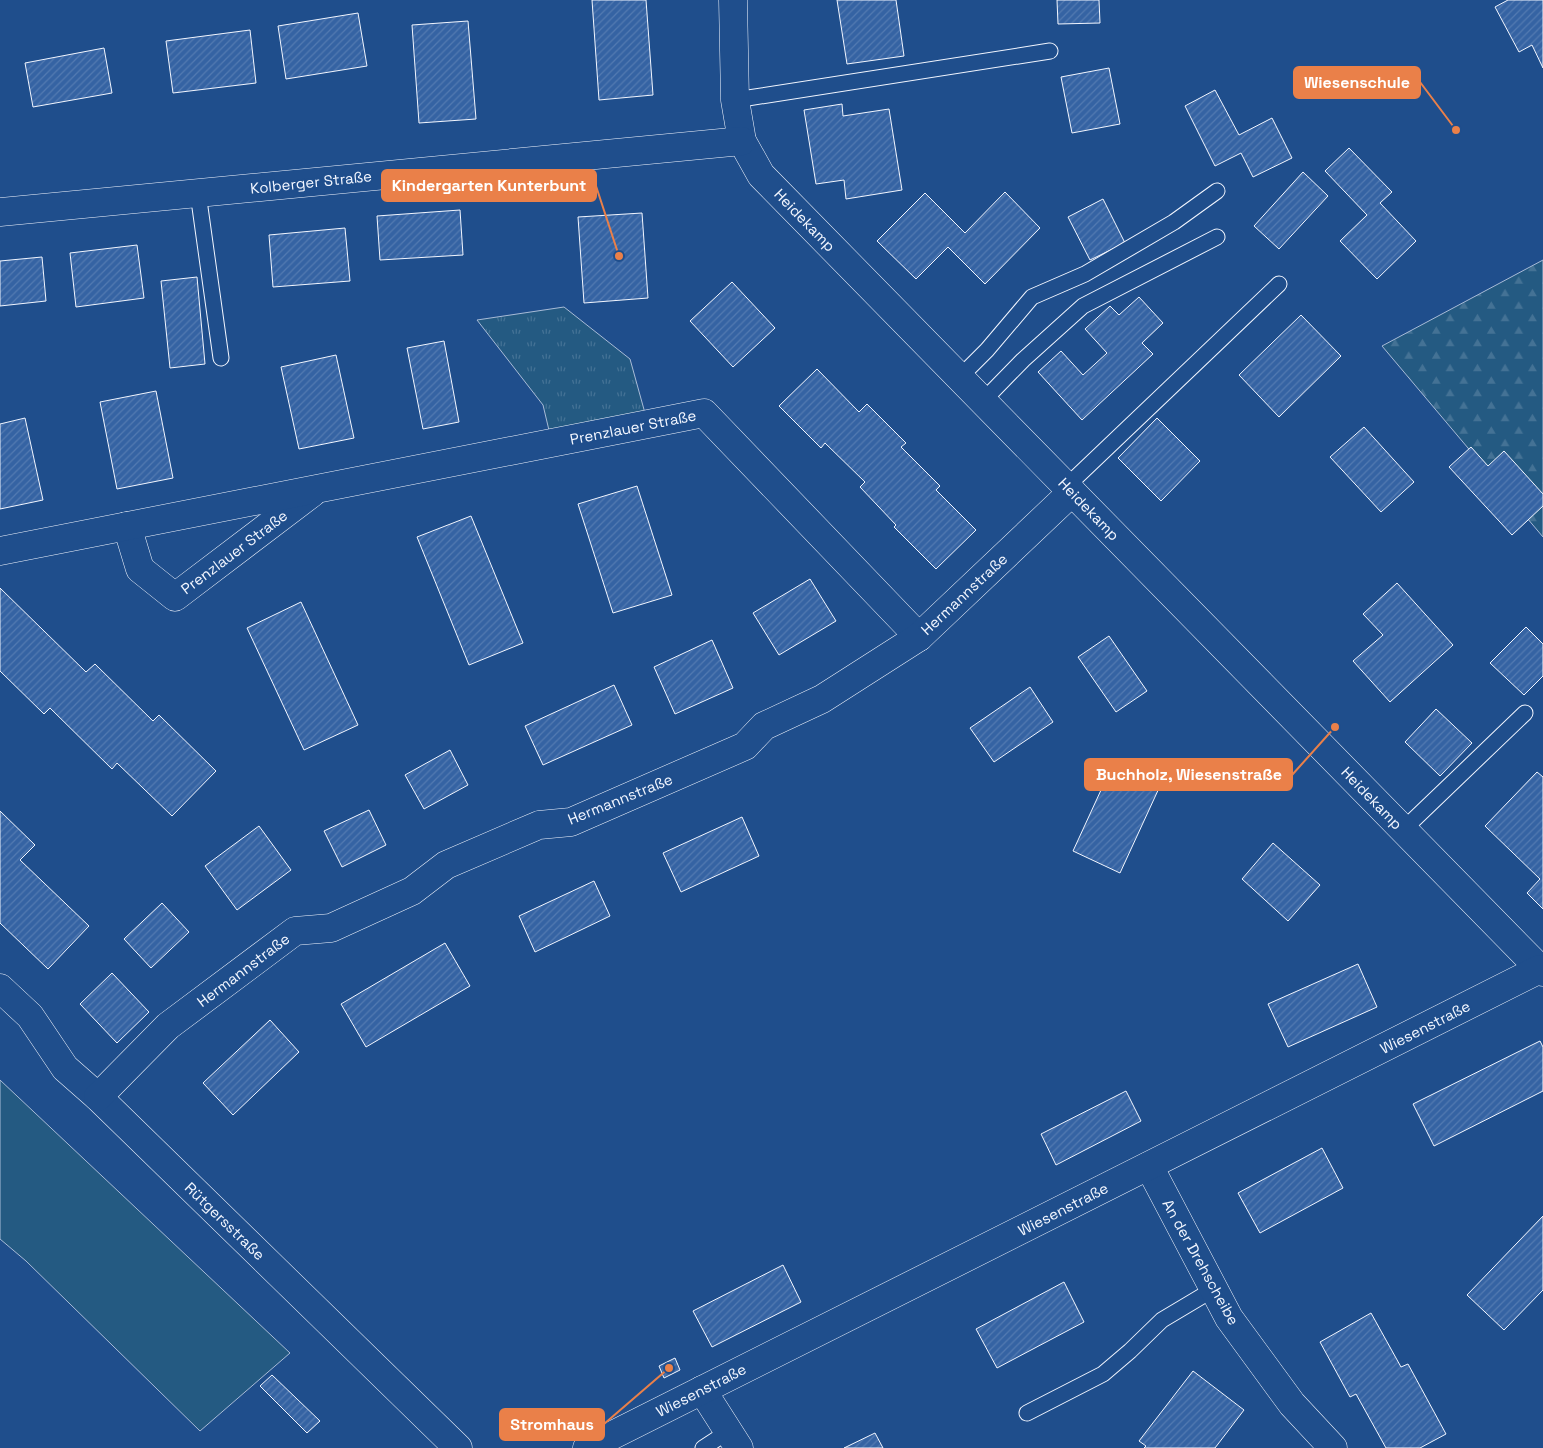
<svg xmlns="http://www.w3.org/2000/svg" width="1543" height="1448" viewBox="0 0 1543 1448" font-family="'Space Grotesk',sans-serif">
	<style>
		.grass { fill: url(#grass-tufts); stroke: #a8bbd7 }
		.forest { fill: url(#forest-firs); stroke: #a8bbd7 }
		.garden { fill: #245a82; stroke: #a8bbd7 }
		.building { fill: url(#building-hatch); stroke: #f2f6ff }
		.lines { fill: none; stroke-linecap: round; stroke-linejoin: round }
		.service-casing { stroke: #f2f6ff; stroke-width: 17 }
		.minor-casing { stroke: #f2f6ff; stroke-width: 29 }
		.service { stroke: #1f4e8c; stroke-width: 15 }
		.minor { stroke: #1f4e8c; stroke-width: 28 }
		.labels { text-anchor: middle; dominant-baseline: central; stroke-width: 4; stroke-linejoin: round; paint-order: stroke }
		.street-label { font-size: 15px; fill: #f2f6ff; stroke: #1f4e8c }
		.leader { fill: none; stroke: #ea8049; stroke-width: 2 }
		.callout-dot { fill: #ea8049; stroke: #1f4e8c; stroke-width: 2 }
		.callout { fill: #ea8049; stroke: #ea8049; stroke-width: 2 }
		.callout-label { font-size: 16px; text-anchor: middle; font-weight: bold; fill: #fff }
	</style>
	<defs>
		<pattern id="grass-tufts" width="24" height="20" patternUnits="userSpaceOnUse" patternTransform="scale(1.25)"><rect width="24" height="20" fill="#245a82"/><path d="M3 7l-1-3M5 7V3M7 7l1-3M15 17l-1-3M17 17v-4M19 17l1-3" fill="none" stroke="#447295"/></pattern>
		<pattern id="forest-firs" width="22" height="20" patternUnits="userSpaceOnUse" patternTransform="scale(1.25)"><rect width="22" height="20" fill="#245a82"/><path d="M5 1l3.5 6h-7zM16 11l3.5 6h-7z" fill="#447295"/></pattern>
		<pattern id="building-hatch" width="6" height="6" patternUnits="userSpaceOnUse" patternTransform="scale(1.25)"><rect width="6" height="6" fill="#3563a3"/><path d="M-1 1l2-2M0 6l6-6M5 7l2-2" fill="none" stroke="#537ab1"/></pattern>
	</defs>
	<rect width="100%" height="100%" fill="#1f4e8c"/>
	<path class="grass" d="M564 307 630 359 648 424 552 443 543 405 477 320Z"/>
	<path class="forest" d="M1543 260V537L1382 346Z"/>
	<path class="garden" d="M0 1080 290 1353 200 1431 26 1261 0 1239Z"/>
	<g class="building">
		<path d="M592 0H646L653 95 599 100Z"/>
		<path d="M837 0H896L904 56 847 64Z"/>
		<path d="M1057 0H1099L1100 23 1058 24Z"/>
		<path d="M1508 0H1543V68L1532 45 1519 52 1495 7Z"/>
		<path d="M358 13 367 66 286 79 278 26Z"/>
		<path d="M468 21 476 119 419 123 412 25Z"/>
		<path d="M250 30 256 83 173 93 166 41Z"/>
		<path d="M104 48 112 93 33 107 25 63Z"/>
		<path d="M1109 68 1120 124 1072 133 1061 77Z"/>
		<path d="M1215 90 1239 135 1272 118 1292 158 1253 177 1241 153 1215 166 1185 106Z"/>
		<path d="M842 104 843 116 889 109 902 190 846 199 844 180 816 184 804 110Z"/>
		<path d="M1349 148 1392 192 1380 203 1416 241 1377 279 1340 241 1367 215 1325 171Z"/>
		<path d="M1303 172 1328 196 1279 249 1254 226Z"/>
		<path d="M1005 192 1040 228 985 284 948 247 916 279 877 241 925 193 965 233Z"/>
		<path d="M1103 199 1125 243 1090 260 1068 217Z"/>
		<path d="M460 210 463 255 380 260 377 216Z"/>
		<path d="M642 213 648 298 584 303 578 217Z"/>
		<path d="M345 228 350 281 273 287 269 235Z"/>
		<path d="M137 245 144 298 76 307 70 253Z"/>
		<path d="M42 257 46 301 0 306V261Z"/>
		<path d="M197 277 205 364 170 368 161 281Z"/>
		<path d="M732 282 775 328 733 367 690 321Z"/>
		<path d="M1139 297 1163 323 1142 343 1153 354 1082 420 1038 372 1061 351 1083 375 1107 353 1085 329 1110 306 1119 315Z"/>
		<path d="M1301 315 1341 356 1279 417 1239 375Z"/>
		<path d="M444 341 459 422 423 429 407 348Z"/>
		<path d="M336 355 354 438 299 449 281 367Z"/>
		<path d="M817 369 859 412 867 404 906 443 901 447 940 486 936 490 976 530 936 569 894 527 896 525 860 487 865 482 825 443 821 448 779 406Z"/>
		<path d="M156 391 173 478 117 489 100 402Z"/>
		<path d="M25 418 43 500 0 509V424Z"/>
		<path d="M1157 418 1200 461 1161 501 1118 458Z"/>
		<path d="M1364 427 1414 482 1381 512 1330 457Z"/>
		<path d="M1471 447 1488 466 1504 451 1543 494V506L1512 535 1449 467Z"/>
		<path d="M637 486 672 595 613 613 578 504Z"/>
		<path d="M471 516 523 643 469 665 417 537Z"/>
		<path d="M810 579 836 621 779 655 753 613Z"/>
		<path d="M1397 583 1453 645 1390 702 1353 661 1383 635 1363 614Z"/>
		<path d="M0 588 86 672 95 664 153 721 159 715 216 771 172 816 117 763 112 769 50 708 44 714 0 671Z"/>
		<path d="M301 602 358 725 304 750 247 628Z"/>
		<path d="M1526 627 1543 644V676L1524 695 1490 663Z"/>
		<path d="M1109 636 1147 691 1116 712 1078 657Z"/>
		<path d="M712 640 733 688 675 714 654 667Z"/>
		<path d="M614 685 632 725 543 765 525 726Z"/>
		<path d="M1030 687 1053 722 994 762 970 728Z"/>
		<path d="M1436 709 1472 743 1440 776 1405 742Z"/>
		<path d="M450 750 468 785 424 809 405 775Z"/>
		<path d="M1113 764 1160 786 1120 873 1073 851Z"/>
		<path d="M1537 772 1543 777V909L1527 893 1540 879 1485 826Z"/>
		<path d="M369 810 386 845 342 867 324 831Z"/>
		<path d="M0 811 35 845 20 860 89 926 48 969 0 923Z"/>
		<path d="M742 817 759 856 681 892 663 853Z"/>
		<path d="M259 826 291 870 237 910 205 866Z"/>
		<path d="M1273 843 1320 885 1288 921 1242 879Z"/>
		<path d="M594 881 610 916 535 952 519 916Z"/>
		<path d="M162 903 189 932 151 968 124 939Z"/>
		<path d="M445 943 470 986 366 1047 341 1004Z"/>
		<path d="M1358 964 1377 1007 1288 1047 1268 1004Z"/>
		<path d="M112 973 149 1012 117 1043 80 1004Z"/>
		<path d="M270 1020 299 1052 233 1115 203 1083Z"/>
		<path d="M1540 1041 1543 1047V1091L1434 1146 1413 1104Z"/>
		<path d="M1126 1091 1141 1121 1056 1165 1041 1134Z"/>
		<path d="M1322 1148 1343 1188 1260 1233 1238 1193Z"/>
		<path d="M1543 1216V1290L1504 1330 1467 1295Z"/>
		<path d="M783 1265 801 1302 712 1347 693 1311Z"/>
		<path d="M1064 1282 1084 1322 997 1368 976 1329Z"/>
		<path d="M1371 1313 1401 1367 1408 1364 1446 1434 1420 1448H1386L1356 1394 1350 1397 1320 1342Z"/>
		<path d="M675 1358 680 1370 664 1378 659 1366Z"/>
		<path d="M1193 1371 1244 1410 1215 1448H1144L1146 1446 1139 1441Z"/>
		<path d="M272 1375 320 1421 307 1433 260 1386Z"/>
		<path d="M875 1433 883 1448H844Z"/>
	</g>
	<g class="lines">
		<defs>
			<g id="service">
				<path d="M735 100 1050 51"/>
				<path d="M198 193 221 358"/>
				<path d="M960 377 987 350 1032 297 1085 274 1174 222 1217 191"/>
				<path d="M983 401 1023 360 1083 306 1217 237"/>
				<path d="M1067 486 1279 284"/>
				<path d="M1403 830 1525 713"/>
				<path d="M1027 1413 1103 1374 1130 1351 1162 1320 1214 1289"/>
				<path d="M703 1448 729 1431"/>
			</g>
			<g id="minor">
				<path d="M733 0 735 100 742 141 761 175 1543 972"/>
				<path d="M0 212 742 141"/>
				<path d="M127 526 140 569 175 597 312 493"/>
				<path d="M0 551 704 413 919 637"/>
				<path d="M0 988 30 1016 65 1068 98 1097 458 1448"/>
				<path d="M98 1097 168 1026 295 931 331 928 412 891 446 865 539 825 571 822 745 746 764 726 822 699 919 637 1072 492"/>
				<path d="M1149 1166 1229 1318 1292 1404 1333 1448"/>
				<path d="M702 1390 739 1448"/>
				<path d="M587 1448 1540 969"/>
			</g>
		</defs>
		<use href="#service" class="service-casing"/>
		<use href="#minor" class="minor-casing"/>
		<use href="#service" class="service"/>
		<use href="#minor" class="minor"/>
	</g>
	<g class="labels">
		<g class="street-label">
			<text transform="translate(311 182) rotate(-6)">Kolberger Straße</text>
			<text transform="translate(805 220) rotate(46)">Heidekamp</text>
			<text transform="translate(633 427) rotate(-11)">Prenzlauer Straße</text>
			<text transform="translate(1089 509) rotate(46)">Heidekamp</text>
			<text transform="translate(234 552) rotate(-37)">Prenzlauer Straße</text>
			<text transform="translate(964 594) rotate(-43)">Hermannstraße</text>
			<text transform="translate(1372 798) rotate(46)">Heidekamp</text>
			<text transform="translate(620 799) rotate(-22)">Hermannstraße</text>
			<text transform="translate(243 970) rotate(-37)">Hermannstraße</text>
			<text transform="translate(1425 1027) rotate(-27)">Wiesenstraße</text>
			<text transform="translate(1063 1209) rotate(-27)">Wiesenstraße</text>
			<text transform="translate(225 1221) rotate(44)">Rütgersstraße</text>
			<text transform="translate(1201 1262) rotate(61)">An der Drehscheibe</text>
			<text transform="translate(701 1390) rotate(-27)">Wiesenstraße</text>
		</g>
	</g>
	<path class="leader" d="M1456 130L1420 82M619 256L596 186M1335 727L1292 775M669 1368L604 1424"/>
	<g class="callout-dot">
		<circle cx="1456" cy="130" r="5"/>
		<circle cx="619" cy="256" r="5"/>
		<circle cx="1335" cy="727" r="5"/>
		<circle cx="669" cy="1368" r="5"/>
	</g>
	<g class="callout">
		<rect x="1294" y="67" width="126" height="31" rx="5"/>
		<rect x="382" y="170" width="214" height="31" rx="5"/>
		<rect x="1085" y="759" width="207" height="31" rx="5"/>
		<rect x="500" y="1409" width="104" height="31" rx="5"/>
	</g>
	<g class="callout-label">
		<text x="1357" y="88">Wiesenschule</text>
		<text x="489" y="191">Kindergarten Kunterbunt</text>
		<text x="1189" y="780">Buchholz, Wiesenstraße</text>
		<text x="552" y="1430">Stromhaus</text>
	</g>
</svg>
